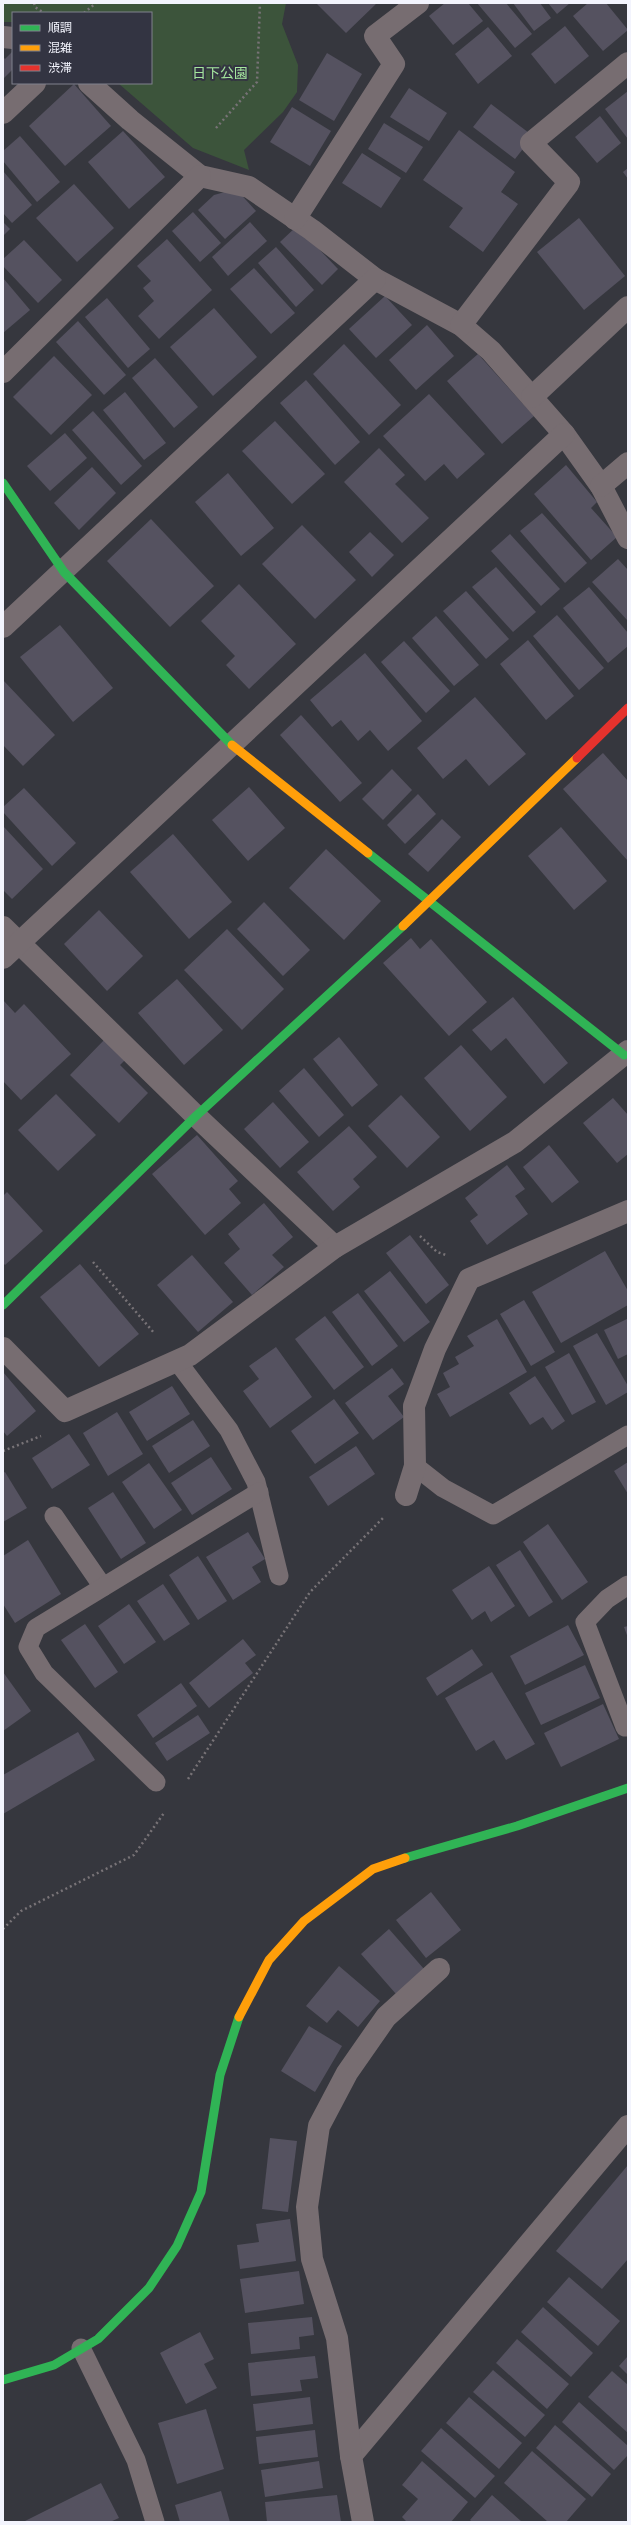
<svg xmlns="http://www.w3.org/2000/svg" width="631" height="2525" viewBox="0 0 631 2525" font-family="Karla,'Noto Sans JP',sans-serif">
	<style>
		.green { fill: #3c543b }
		.building { fill: #555260 }
		.lines { fill: none; stroke-linecap: round; stroke-linejoin: round }
		.path { stroke: #787377; stroke-width: 2.5; stroke-dasharray: 2 3; stroke-linecap: butt }
		.lane { stroke: #776d71; stroke-width: 19 }
		.street { stroke: #776d71; stroke-width: 22 }
		.fast { stroke: #30b455; stroke-width: 9 }
		.slow { stroke: #ff9f0a; stroke-width: 9 }
		.jam { stroke: #e5322d; stroke-width: 9 }
		.labels { text-anchor: middle; dominant-baseline: central; stroke-width: 4; stroke-linejoin: round; paint-order: stroke }
		.park-label { font-size: 14px; fill: #a4e69d; stroke: #333442 }
	</style>
	<rect width="100%" height="100%" fill="#36373e"/>
	<path class="green" d="M3 3H286L282 24 298 65 297 92 283 112 244 150 249 170 193 148 118 83H151V13H13V22H3Z"/>
	<g class="building">
		<path d="M316 3H377L346 33Z"/>
		<path d="M445 3H468L483 21 453 45 429 16Z"/>
		<path d="M477 3H506L532 34 515 48Z"/>
		<path d="M513 3H540L551 18 534 31Z"/>
		<path d="M548 3H570L557 14Z"/>
		<path d="M588 3H606L628 30 603 51 573 16Z"/>
		<path d="M565 26 589 56 555 84 531 54Z"/>
		<path d="M488 27 512 56 478 84 455 54Z"/>
		<path d="M13 51V69L3 79V57L5 59Z"/>
		<path d="M327 53 362 74 334 121 299 100Z"/>
		<path d="M74 84 111 126 65 166 29 126Z"/>
		<path d="M409 88 447 113 429 141 390 117Z"/>
		<path d="M628 91V139L605 109Z"/>
		<path d="M491 104 533 136 515 159 473 127Z"/>
		<path d="M292 107 331 131 310 166 270 142Z"/>
		<path d="M600 116 621 143 597 163 575 137Z"/>
		<path d="M384 123 423 147 406 173 368 149Z"/>
		<path d="M459 130 515 172 501 192 518 204 483 252 449 227 463 208 423 180Z"/>
		<path d="M123 131 165 177 129 209 88 162Z"/>
		<path d="M20 136 60 182 37 202 3 161V151Z"/>
		<path d="M362 153 401 178 381 208 342 183Z"/>
		<path d="M628 168V179L623 172Z"/>
		<path d="M3 171 32 205 12 223 3 213Z"/>
		<path d="M74 184 114 228 77 262 36 218Z"/>
		<path d="M236 189 256 211 225 239 198 210 214 195Z"/>
		<path d="M193 212 221 243 200 262 172 231Z"/>
		<path d="M579 218 625 276 584 310 537 252Z"/>
		<path d="M3 222 10 229 3 236Z"/>
		<path d="M250 222 267 241 228 276 212 257Z"/>
		<path d="M297 226 338 269 322 285 280 242Z"/>
		<path d="M167 239 212 290 159 339 138 316 154 301 143 288 151 281 137 266Z"/>
		<path d="M24 240 62 280 38 303 3 266V259Z"/>
		<path d="M276 247 314 290 296 307 258 263Z"/>
		<path d="M254 268 295 313 271 334 230 289Z"/>
		<path d="M3 278 30 310 3 333Z"/>
		<path d="M385 296 412 325 376 358 349 329Z"/>
		<path d="M107 298 150 349 128 368 85 317Z"/>
		<path d="M214 308 257 357 213 396 170 347Z"/>
		<path d="M78 321 126 375 104 395 56 342Z"/>
		<path d="M427 325 454 356 416 390 389 360Z"/>
		<path d="M344 344 401 405 369 435 313 374Z"/>
		<path d="M478 354 534 416 502 444 447 381Z"/>
		<path d="M54 356 92 395 51 435 13 397Z"/>
		<path d="M155 358 198 407 174 428 132 378Z"/>
		<path d="M306 380 360 442 335 465 280 403Z"/>
		<path d="M125 392 166 443 144 460 103 410Z"/>
		<path d="M429 394 485 454 457 479 444 464 425 481 383 436Z"/>
		<path d="M93 411 142 466 121 485 72 430Z"/>
		<path d="M275 421 325 474 292 504 242 451Z"/>
		<path d="M65 433 87 458 50 491 27 466Z"/>
		<path d="M379 448 405 475 395 484 429 518 402 543 344 482Z"/>
		<path d="M566 465 597 502 591 508 617 537 591 560 534 494Z"/>
		<path d="M92 467 116 493 79 530 54 503Z"/>
		<path d="M228 473 274 528 241 556 195 502Z"/>
		<path d="M542 513 587 563 565 583 520 531Z"/>
		<path d="M151 519 214 586 170 627 107 561Z"/>
		<path d="M302 525 356 580 315 619 262 564Z"/>
		<path d="M370 532 394 555 372 577 349 552Z"/>
		<path d="M510 534 560 589 541 606 491 551Z"/>
		<path d="M618 559 628 570V621L592 582Z"/>
		<path d="M496 567 536 612 513 632 472 587Z"/>
		<path d="M239 584 296 644 249 689 226 665 235 656 201 621Z"/>
		<path d="M589 587 628 633V646L608 663 563 608Z"/>
		<path d="M466 591 509 639 486 659 443 611Z"/>
		<path d="M557 615 604 668 579 690 533 636Z"/>
		<path d="M436 616 479 665 454 686 412 638Z"/>
		<path d="M60 625 113 688 73 722 20 657Z"/>
		<path d="M528 640 574 696 546 720 500 664Z"/>
		<path d="M404 641 450 691 426 713 381 662Z"/>
		<path d="M365 653 422 721 388 751 370 730 358 741 341 720 332 727 310 700Z"/>
		<path d="M3 680 55 735 23 766 3 745Z"/>
		<path d="M475 697 526 754 489 786 466 759 443 779 417 748Z"/>
		<path d="M301 715 362 783 340 802 280 735Z"/>
		<path d="M603 753 628 781V861L563 789Z"/>
		<path d="M392 769 412 790 383 820 362 799Z"/>
		<path d="M249 787 285 828 248 861 212 820Z"/>
		<path d="M24 788 76 843 52 866 3 812V807Z"/>
		<path d="M418 794 436 814 405 844 387 825Z"/>
		<path d="M442 819 461 837 428 872 408 854Z"/>
		<path d="M3 826 43 869 12 899 3 890Z"/>
		<path d="M561 827 607 881 574 910 528 856Z"/>
		<path d="M173 834 232 902 189 939 130 872Z"/>
		<path d="M326 849 381 901 344 940 289 888Z"/>
		<path d="M264 902 310 950 283 976 237 929Z"/>
		<path d="M99 910 143 956 107 991 64 944Z"/>
		<path d="M227 929 284 989 242 1030 184 970Z"/>
		<path d="M411 938 420 949 431 939 487 1002 449 1036 383 963Z"/>
		<path d="M177 979 223 1030 184 1065 138 1013Z"/>
		<path d="M513 997 568 1063 544 1084 506 1038 491 1051 472 1030Z"/>
		<path d="M3 1000 15 1013 24 1004 71 1054 21 1100 3 1081Z"/>
		<path d="M339 1037 378 1085 352 1107 313 1059Z"/>
		<path d="M106 1038 127 1058 120 1065 148 1093 119 1123 70 1075Z"/>
		<path d="M461 1045 507 1097 470 1131 424 1078Z"/>
		<path d="M304 1068 344 1115 319 1137 279 1091Z"/>
		<path d="M56 1094 96 1135 58 1171 18 1130Z"/>
		<path d="M401 1095 440 1137 407 1168 368 1126Z"/>
		<path d="M613 1098 628 1115V1154L617 1163 583 1123Z"/>
		<path d="M273 1102 309 1142 280 1168 244 1129Z"/>
		<path d="M349 1126 377 1157 353 1179 360 1187 333 1211 297 1172Z"/>
		<path d="M197 1135 238 1181 229 1189 241 1203 205 1235 152 1174Z"/>
		<path d="M549 1145 579 1182 552 1203 523 1167Z"/>
		<path d="M507 1165 525 1189 515 1196 528 1214 487 1245 470 1221 478 1215 465 1198Z"/>
		<path d="M7 1192 43 1231 5 1265 3 1263V1196Z"/>
		<path d="M264 1203 293 1237 272 1255 284 1267 252 1295 224 1263 240 1249 228 1234Z"/>
		<path d="M410 1235 449 1285 426 1304 386 1253Z"/>
		<path d="M605 1251 628 1291V1305L561 1343 532 1292Z"/>
		<path d="M192 1255 233 1302 198 1332 157 1285Z"/>
		<path d="M80 1264 139 1334 99 1367 40 1297Z"/>
		<path d="M390 1271 430 1322 404 1342 364 1291Z"/>
		<path d="M358 1293 398 1346 372 1366 332 1312Z"/>
		<path d="M524 1300 555 1352 531 1366 500 1314Z"/>
		<path d="M325 1316 364 1367 334 1390 295 1339Z"/>
		<path d="M497 1319 527 1372 450 1417 437 1394 450 1387 443 1373 459 1364 455 1357 474 1346 467 1336Z"/>
		<path d="M627 1319 628 1354 618 1359 604 1330Z"/>
		<path d="M597 1333 628 1386V1392L606 1405 573 1346Z"/>
		<path d="M276 1347 312 1397 270 1428 243 1391 259 1379 249 1366Z"/>
		<path d="M569 1353 596 1402 572 1415 545 1367Z"/>
		<path d="M392 1368 404 1384 388 1396 404 1417 373 1440 345 1403Z"/>
		<path d="M3 1372 36 1411 7 1436 3 1431Z"/>
		<path d="M535 1376 565 1421 552 1430 543 1417 530 1425 509 1393Z"/>
		<path d="M172 1386 190 1414 147 1441 129 1412Z"/>
		<path d="M334 1399 359 1433 315 1464 291 1431Z"/>
		<path d="M117 1412 143 1454 108 1476 83 1433Z"/>
		<path d="M193 1420 210 1446 169 1473 152 1446Z"/>
		<path d="M69 1434 90 1465 52 1489 32 1458Z"/>
		<path d="M356 1446 375 1474 328 1506 309 1477Z"/>
		<path d="M211 1457 232 1489 192 1515 171 1483Z"/>
		<path d="M628 1462V1494L614 1471Z"/>
		<path d="M149 1463 182 1510 154 1529 122 1482Z"/>
		<path d="M5 1472 27 1508 3 1522V1473Z"/>
		<path d="M113 1492 146 1543 121 1559 88 1508Z"/>
		<path d="M548 1524 588 1582 562 1600 523 1542Z"/>
		<path d="M248 1532 265 1559 252 1567 261 1582 233 1600 206 1557Z"/>
		<path d="M28 1540 61 1594 15 1623 3 1604V1556Z"/>
		<path d="M520 1550 553 1602 529 1617 496 1565Z"/>
		<path d="M198 1556 227 1601 198 1620 169 1575Z"/>
		<path d="M489 1566 515 1606 491 1622 485 1611 472 1620 452 1590Z"/>
		<path d="M163 1584 190 1624 164 1641 137 1601Z"/>
		<path d="M129 1604 156 1642 124 1664 98 1626Z"/>
		<path d="M85 1624 118 1672 95 1688 61 1640Z"/>
		<path d="M568 1625 584 1655 525 1685 510 1656Z"/>
		<path d="M628 1626V1638L624 1627Z"/>
		<path d="M243 1639 256 1655 245 1663 253 1673 209 1708 189 1683Z"/>
		<path d="M472 1649 483 1665 437 1696 426 1678Z"/>
		<path d="M585 1665 600 1698 541 1725 525 1693Z"/>
		<path d="M3 1672 31 1711 3 1731Z"/>
		<path d="M492 1672 535 1744 506 1760 494 1740 476 1751 445 1698Z"/>
		<path d="M181 1683 197 1706 153 1738 137 1715Z"/>
		<path d="M603 1704 619 1739 561 1767 544 1733Z"/>
		<path d="M198 1715 210 1733 167 1761 155 1743Z"/>
		<path d="M78 1732 95 1760 3 1814V1775Z"/>
		<path d="M431 1892 461 1930 426 1958 396 1920Z"/>
		<path d="M389 1929 424 1969 396 1994 361 1954Z"/>
		<path d="M339 1966 380 2001 358 2027 338 2010 327 2023 306 2006Z"/>
		<path d="M309 2026 342 2046 315 2092 281 2071Z"/>
		<path d="M270 2138 297 2141 288 2212 262 2209Z"/>
		<path d="M628 2165V2259L602 2289 556 2251Z"/>
		<path d="M290 2219 296 2261 240 2269 237 2245 259 2242 256 2224Z"/>
		<path d="M299 2271 304 2304 245 2313 240 2279Z"/>
		<path d="M569 2277 620 2321 598 2346 547 2302Z"/>
		<path d="M543 2307 593 2353 571 2377 521 2332Z"/>
		<path d="M312 2317 314 2335 299 2337 300 2349 251 2354 248 2323Z"/>
		<path d="M200 2332 214 2359 204 2364 217 2388 186 2404 160 2353Z"/>
		<path d="M517 2339 569 2384 547 2409 496 2363Z"/>
		<path d="M315 2356 318 2378 300 2380 302 2391 251 2396 248 2363Z"/>
		<path d="M628 2356V2375L619 2366Z"/>
		<path d="M493 2370 545 2415 525 2437 473 2392Z"/>
		<path d="M612 2371 628 2385V2433L588 2397Z"/>
		<path d="M310 2397 313 2424 256 2431 253 2404Z"/>
		<path d="M469 2397 522 2443 499 2469 446 2423Z"/>
		<path d="M579 2402 628 2446V2455L614 2470 562 2422Z"/>
		<path d="M206 2409 224 2469 177 2484 158 2423Z"/>
		<path d="M555 2425 611 2474 592 2497 536 2448Z"/>
		<path d="M441 2428 495 2476 475 2498 421 2451Z"/>
		<path d="M315 2430 318 2457 259 2464 256 2437Z"/>
		<path d="M532 2451 586 2499 566 2522H548L504 2483Z"/>
		<path d="M319 2461 323 2488 265 2497 261 2470Z"/>
		<path d="M422 2461 468 2502 451 2522H407L402 2517 418 2499 402 2485Z"/>
		<path d="M101 2483 119 2518 110 2522H23Z"/>
		<path d="M221 2491 230 2522H180L175 2505Z"/>
		<path d="M337 2495 341 2522H267L265 2502Z"/>
		<path d="M492 2495 522 2522H472L470 2520Z"/>
	</g>
	<g class="lines">
		<g class="path">
			<path d="M34 3 35 7 44 13"/>
			<path d="M84 13 96 3"/>
			<path d="M216 128 257 82 260 3"/>
			<path d="M420 1236 437 1252 446 1255"/>
			<path d="M93 1262 155 1334"/>
			<path d="M3 1451 41 1436"/>
			<path d="M188 1779 310 1592 383 1518"/>
			<path d="M3 1929 21 1911 134 1855 164 1813"/>
		</g>
		<g class="lane">
			<path d="M177 1361 229 1430 256 1482 279 1576"/>
			<path d="M415 1466 443 1488 493 1515 628 1435"/>
			<path d="M54 1516 103 1587"/>
			<path d="M625 1727 585 1622 607 1599 628 1585"/>
			<path d="M156 1782 44 1673 28 1647 36 1628 259 1492"/>
			<path d="M81 2348 136 2460 155 2522"/>
		</g>
		<g class="street">
			<path d="M3 37 13 38"/>
			<path d="M89 83 130 120 200 176 249 187 312 230 375 279 461 325 491 351 564 434 601 486 628 538"/>
			<path d="M3 113 35 83"/>
			<path d="M295 219 394 64 375 36 418 3"/>
			<path d="M461 325 568 184 569 182 531 143 628 63"/>
			<path d="M3 372 200 176"/>
			<path d="M532 397 628 307"/>
			<path d="M601 486 628 463"/>
			<path d="M3 627 375 279"/>
			<path d="M3 927 196 1116 335 1247"/>
			<path d="M3 958 564 434"/>
			<path d="M3 1348 65 1411 190 1355 335 1247 515 1142 628 1051"/>
			<path d="M406 1495 415 1466 414 1406 435 1349 469 1279 628 1211"/>
			<path d="M351 2456 628 2126"/>
			<path d="M363 2522 351 2456 337 2338 312 2259 307 2207 319 2126 347 2073 386 2017 439 1969"/>
		</g>
		<g class="fast">
			<path d="M3 483 64 572 232 745"/>
			<path d="M368 853 624 1055"/>
			<path d="M3 1305 196 1116 403 926"/>
			<path d="M405 1858 517 1826 628 1788"/>
			<path d="M3 2380 54 2365 98 2339 149 2288 177 2246 201 2192 220 2075 239 2017"/>
		</g>
		<g class="slow">
			<path d="M232 745 368 853"/>
			<path d="M403 926 577 758"/>
			<path d="M239 2017 269 1960 304 1921 373 1869 405 1858"/>
		</g>
		<path class="jam" d="M577 758 628 708"/>
	</g>
	<g class="labels">
		<g class="park-label">
			<text x="220" y="73">日下公園</text>
		</g>
	</g>
	<rect width="631" height="2525" fill="none" stroke="#f3f4fd" stroke-width="8"/>
	<rect x="12" y="12" width="140" height="72" fill="#333442" stroke="#80818d"/>
	<rect x="20" y="25" width="20" height="6" fill="#30b455" stroke="#80818d"/>
	<text x="48" y="32" font-size="12" fill="#f3f4fd">順調</text>
	<rect x="20" y="45" width="20" height="6" fill="#ff9f0a" stroke="#80818d"/>
	<text x="48" y="52" font-size="12" fill="#f3f4fd">混雑</text>
	<rect x="20" y="65" width="20" height="6" fill="#e5322d" stroke="#80818d"/>
	<text x="48" y="72" font-size="12" fill="#f3f4fd">渋滞</text>
</svg>
